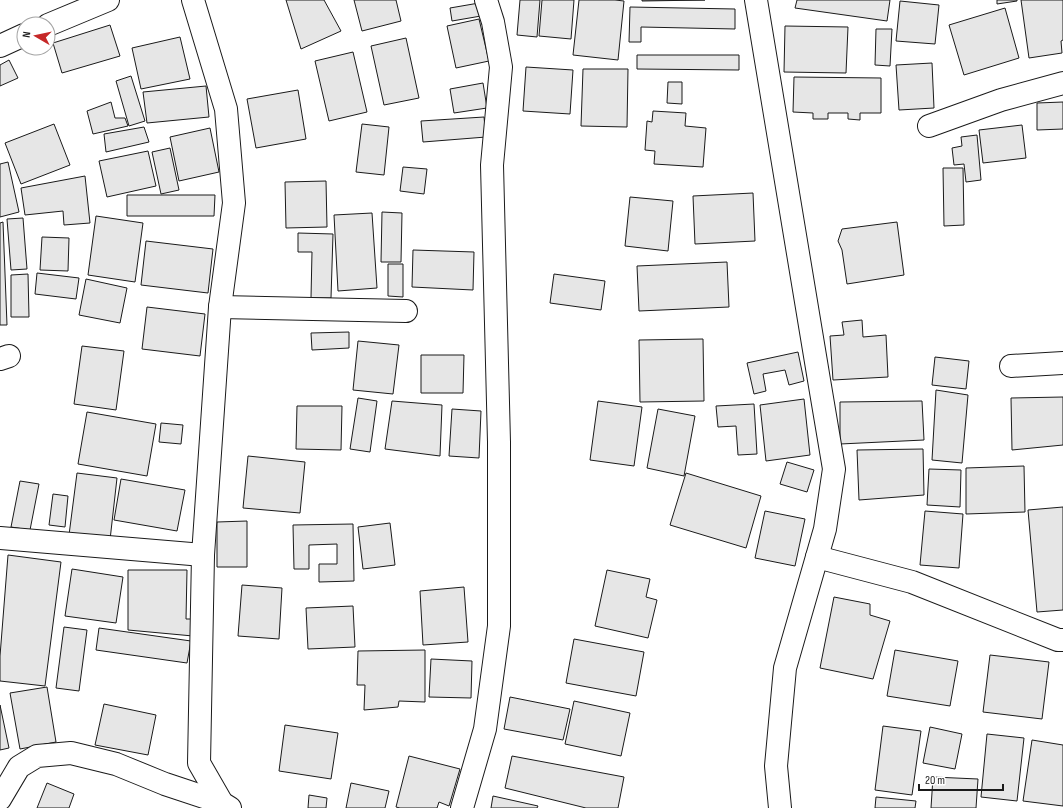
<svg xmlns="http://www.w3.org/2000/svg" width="1063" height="808" viewBox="0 0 1063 808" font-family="'Sofia Sans Condensed',sans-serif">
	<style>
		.building { fill: #e6e6e6; stroke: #1a1a1a }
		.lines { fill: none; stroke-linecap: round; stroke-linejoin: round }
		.minor-casing { stroke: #1a1a1a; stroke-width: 24 }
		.minor { stroke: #fff; stroke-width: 22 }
	</style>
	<rect width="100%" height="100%" fill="#fff"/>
	<g class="building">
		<path d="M286 0H324L341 31 301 49Z"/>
		<path d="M354 0H396L401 21 362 31Z"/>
		<path d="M520 0H540L537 37 517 35Z"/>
		<path d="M542 0H574L571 39 539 36Z"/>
		<path d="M579 0H615L624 1 618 60 573 55Z"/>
		<path d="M642 0H705L642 1Z"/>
		<path d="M797 0H890L887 21 795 8Z"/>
		<path d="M997 0H1017V1L997 4Z"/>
		<path d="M1021 0H1063V40L1061 41 1062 53 1029 58Z"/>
		<path d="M900 1 939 5 935 44 896 41Z"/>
		<path d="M479 3 481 16 452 21 450 8Z"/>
		<path d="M630 7 735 9V29L641 27V42H629Z"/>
		<path d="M1005 8 1019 58 964 75 949 25Z"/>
		<path d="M479 19 489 61 456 68 447 26Z"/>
		<path d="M110 25 120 56 62 73 53 43Z"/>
		<path d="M785 26 848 27 846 73 784 72Z"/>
		<path d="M876 29H892L890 66 875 65Z"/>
		<path d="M180 37 190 79 141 89 132 48Z"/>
		<path d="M406 38 419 98 384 105 371 46Z"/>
		<path d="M353 52 367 112 329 121 315 61Z"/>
		<path d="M637 55H739V70L637 69Z"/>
		<path d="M9 60 18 78 0 86V65Z"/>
		<path d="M932 63 934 108 899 110 896 65Z"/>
		<path d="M526 67 573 70 570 114 523 111Z"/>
		<path d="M583 69H628L627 127 581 126Z"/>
		<path d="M131 76 145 121 129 126 116 81Z"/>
		<path d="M794 77 881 78V113H860V120L848 119V113H828V119H813V113L793 112Z"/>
		<path d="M668 82H682V104L667 103Z"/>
		<path d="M483 83 487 108 454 113 450 89Z"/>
		<path d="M206 86 209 117 147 123 143 92Z"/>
		<path d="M298 90 306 139 256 148 247 99Z"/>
		<path d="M111 102 115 118H125L128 126 93 134 87 111Z"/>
		<path d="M1063 102V129L1037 130V103Z"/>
		<path d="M653 111 686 113 685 126 706 128 703 167 654 164 655 151 645 150 647 121 652 122Z"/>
		<path d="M484 117 486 137 423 142 421 121Z"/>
		<path d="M54 124 70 165 21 184 5 143Z"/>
		<path d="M362 124 389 127 384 175 356 172Z"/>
		<path d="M1022 125 1026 158 983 163 979 130Z"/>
		<path d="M144 127 149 142 106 152 104 134Z"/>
		<path d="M210 128 219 172 179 181 170 137Z"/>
		<path d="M977 135 981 180 966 182 964 164 954 165 952 148 962 146 961 137Z"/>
		<path d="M170 148 179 190 161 194 152 152Z"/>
		<path d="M148 151 156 186 107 197 99 161Z"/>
		<path d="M8 162 19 212 0 217V164Z"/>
		<path d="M403 167 427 169 424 194 400 191Z"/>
		<path d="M943 168H963L964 225 944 226Z"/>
		<path d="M85 176 90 223 64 225 63 211 25 215 21 188Z"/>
		<path d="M326 181 327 227 286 228 285 182Z"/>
		<path d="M753 193 755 241 695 244 693 196Z"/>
		<path d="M127 195H215L214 216H127Z"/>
		<path d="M630 197 673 201 668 251 625 246Z"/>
		<path d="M382 212 402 213 401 262H381Z"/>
		<path d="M372 213 377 288 338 291 334 215Z"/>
		<path d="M96 216 143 223 135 282 88 275Z"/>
		<path d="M23 218 27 269 11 270 7 219Z"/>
		<path d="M3 222 7 325H0V223Z"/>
		<path d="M897 222 904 275 847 284 842 250 838 241 842 229Z"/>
		<path d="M298 233 333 234 331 298H311L312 252H298Z"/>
		<path d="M42 237 69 238 68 271 40 270Z"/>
		<path d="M146 241 213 249 208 293 141 285Z"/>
		<path d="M413 250 474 252 473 290 412 287Z"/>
		<path d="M727 262 729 307 639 311 637 266Z"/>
		<path d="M388 264H403V297L388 296Z"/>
		<path d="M37 273 79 278 76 299 35 294Z"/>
		<path d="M28 274 29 317H11V275Z"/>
		<path d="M554 274 605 281 601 310 550 303Z"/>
		<path d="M86 279 127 288 120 323 79 315Z"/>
		<path d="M147 307 205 314 200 356 142 349Z"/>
		<path d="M862 320 863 337 886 335 888 377 833 380 830 336 844 335 842 322Z"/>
		<path d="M349 332V348L312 350 311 333Z"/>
		<path d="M703 339 704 401 640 402 639 340Z"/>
		<path d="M358 341 399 345 393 394 353 390Z"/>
		<path d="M82 346 124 351 116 410 74 404Z"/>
		<path d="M798 352 804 381 789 385 785 370 763 374 766 391 754 394 747 363Z"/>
		<path d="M421 355H464L463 393H421Z"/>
		<path d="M935 357 969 361 966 389 932 385Z"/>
		<path d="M936 390 968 395 962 463 932 460Z"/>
		<path d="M1063 397V445L1012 450 1011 398Z"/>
		<path d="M358 398 377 401 370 452 350 449Z"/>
		<path d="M804 399 810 455 766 461 760 405Z"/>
		<path d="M392 401 442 405 440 456 385 449Z"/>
		<path d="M598 401 642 407 634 466 590 460Z"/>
		<path d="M922 401 924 440 840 444V402Z"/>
		<path d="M754 404 757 454 738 455 736 426 718 427 716 406Z"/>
		<path d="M297 406H342L341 450 296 449Z"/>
		<path d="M452 409 481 411 479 458 449 456Z"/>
		<path d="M658 409 695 416 684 476 647 468Z"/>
		<path d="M87 412 156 424 147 476 78 464Z"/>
		<path d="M161 423 183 425 181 444 159 442Z"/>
		<path d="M923 449 924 495 859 500 857 450Z"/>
		<path d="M248 456 305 462 300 513 243 508Z"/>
		<path d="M787 462 814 470 807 492 780 484Z"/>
		<path d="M1024 466 1025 512 966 514V468Z"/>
		<path d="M929 469 961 470 960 507 927 505Z"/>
		<path d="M77 473 117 478 110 540 69 535Z"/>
		<path d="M686 473 761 496 746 548 670 525Z"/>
		<path d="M121 479 185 490 177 531 114 520Z"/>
		<path d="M20 481 39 484 30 530 11 527Z"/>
		<path d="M53 494 68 496 65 527 49 525Z"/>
		<path d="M1063 507V610L1037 612 1028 510Z"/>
		<path d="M765 511 805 519 795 566 755 558Z"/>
		<path d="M925 511 963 514 959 568 920 565Z"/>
		<path d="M247 521V567H217V522Z"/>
		<path d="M390 523 395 565 363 569 358 527Z"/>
		<path d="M353 524 354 581 319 582V564H337V544L309 545V569H294L293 525Z"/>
		<path d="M8 555 61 562 45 686 0 681V656Z"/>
		<path d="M72 569 123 577 116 623 65 616Z"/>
		<path d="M128 570H187L186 619H194L193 636 128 630Z"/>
		<path d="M607 570 650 579 646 597 657 600 648 638 595 626Z"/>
		<path d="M242 585 282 588 279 639 238 636Z"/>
		<path d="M464 587 468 642 423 645 420 591Z"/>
		<path d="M834 597 870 604V615L890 621 873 679 820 668Z"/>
		<path d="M353 606 355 647 308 649 306 608Z"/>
		<path d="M64 627 87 630 79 691 56 688Z"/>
		<path d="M99 628 191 641 187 663 96 650Z"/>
		<path d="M574 639 644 652 636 696 566 683Z"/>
		<path d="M425 650V702L399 701 398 707 364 710 365 685H357L358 651Z"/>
		<path d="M895 650 958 661 950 706 887 696Z"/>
		<path d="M990 655 1049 662 1042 719 983 712Z"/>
		<path d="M431 659 472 661 471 698 429 697Z"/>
		<path d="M47 687 56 742 20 749 10 693Z"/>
		<path d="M510 697 570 709 563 740 504 729Z"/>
		<path d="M574 701 630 713 621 756 565 744Z"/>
		<path d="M104 704 156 715 148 755 95 745Z"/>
		<path d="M0 705 9 748 0 750Z"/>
		<path d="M285 725 338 733 331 779 279 771Z"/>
		<path d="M883 726 921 731 912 795 875 790Z"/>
		<path d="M930 727 962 734 955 769 923 763Z"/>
		<path d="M987 734 1024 738 1017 801 981 797Z"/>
		<path d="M1032 740 1063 745V806L1023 801Z"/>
		<path d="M409 756 460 769 449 806 439 802 437 808H400L396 807Z"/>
		<path d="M512 756 624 777 618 808H586L505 788Z"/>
		<path d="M933 777 978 779 976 808H931Z"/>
		<path d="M47 783 74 794 69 808H37Z"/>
		<path d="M351 783 389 791 385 808H346Z"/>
		<path d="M309 795 327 798 326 808H308Z"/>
		<path d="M493 796 538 806 537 808H491Z"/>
		<path d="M876 797 916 801 915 808H875Z"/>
	</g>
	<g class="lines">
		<defs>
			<g id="minor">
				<path d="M193 0 226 109 234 203 220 307 203 555 199 763 222 803 230 808"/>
				<path d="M756 0 819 380 834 469 825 529 785 668 776 766 780 808"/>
				<path d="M48 25 108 0"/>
				<path d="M0 46 24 35"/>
				<path d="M929 126 1001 100 1063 83"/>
				<path d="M220 307 406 311"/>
				<path d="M0 359 9 356"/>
				<path d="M1011 366 1063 363"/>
				<path d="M0 538 203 555"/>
				<path d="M817 557 912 582 1058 640H1063"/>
				<path d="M0 799 19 767 37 756 71 753 116 764 165 784 222 803"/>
				<path d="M462 808 485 729 499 626V442L492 165 501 67 493 22 486 0"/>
			</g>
		</defs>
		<use href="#minor" class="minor-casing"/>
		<use href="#minor" class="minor"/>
	</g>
	<g transform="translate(36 36) rotate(279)"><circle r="19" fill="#ffffff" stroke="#a3a3a3"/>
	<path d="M0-3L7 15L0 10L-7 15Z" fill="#c62828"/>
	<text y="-6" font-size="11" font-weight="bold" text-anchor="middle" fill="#1a1a1a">N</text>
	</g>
	<path d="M919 784v6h84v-6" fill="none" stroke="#1a1a1a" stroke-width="2"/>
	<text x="925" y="784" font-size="12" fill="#1a1a1a" stroke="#ffffff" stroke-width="3" paint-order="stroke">20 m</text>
</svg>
